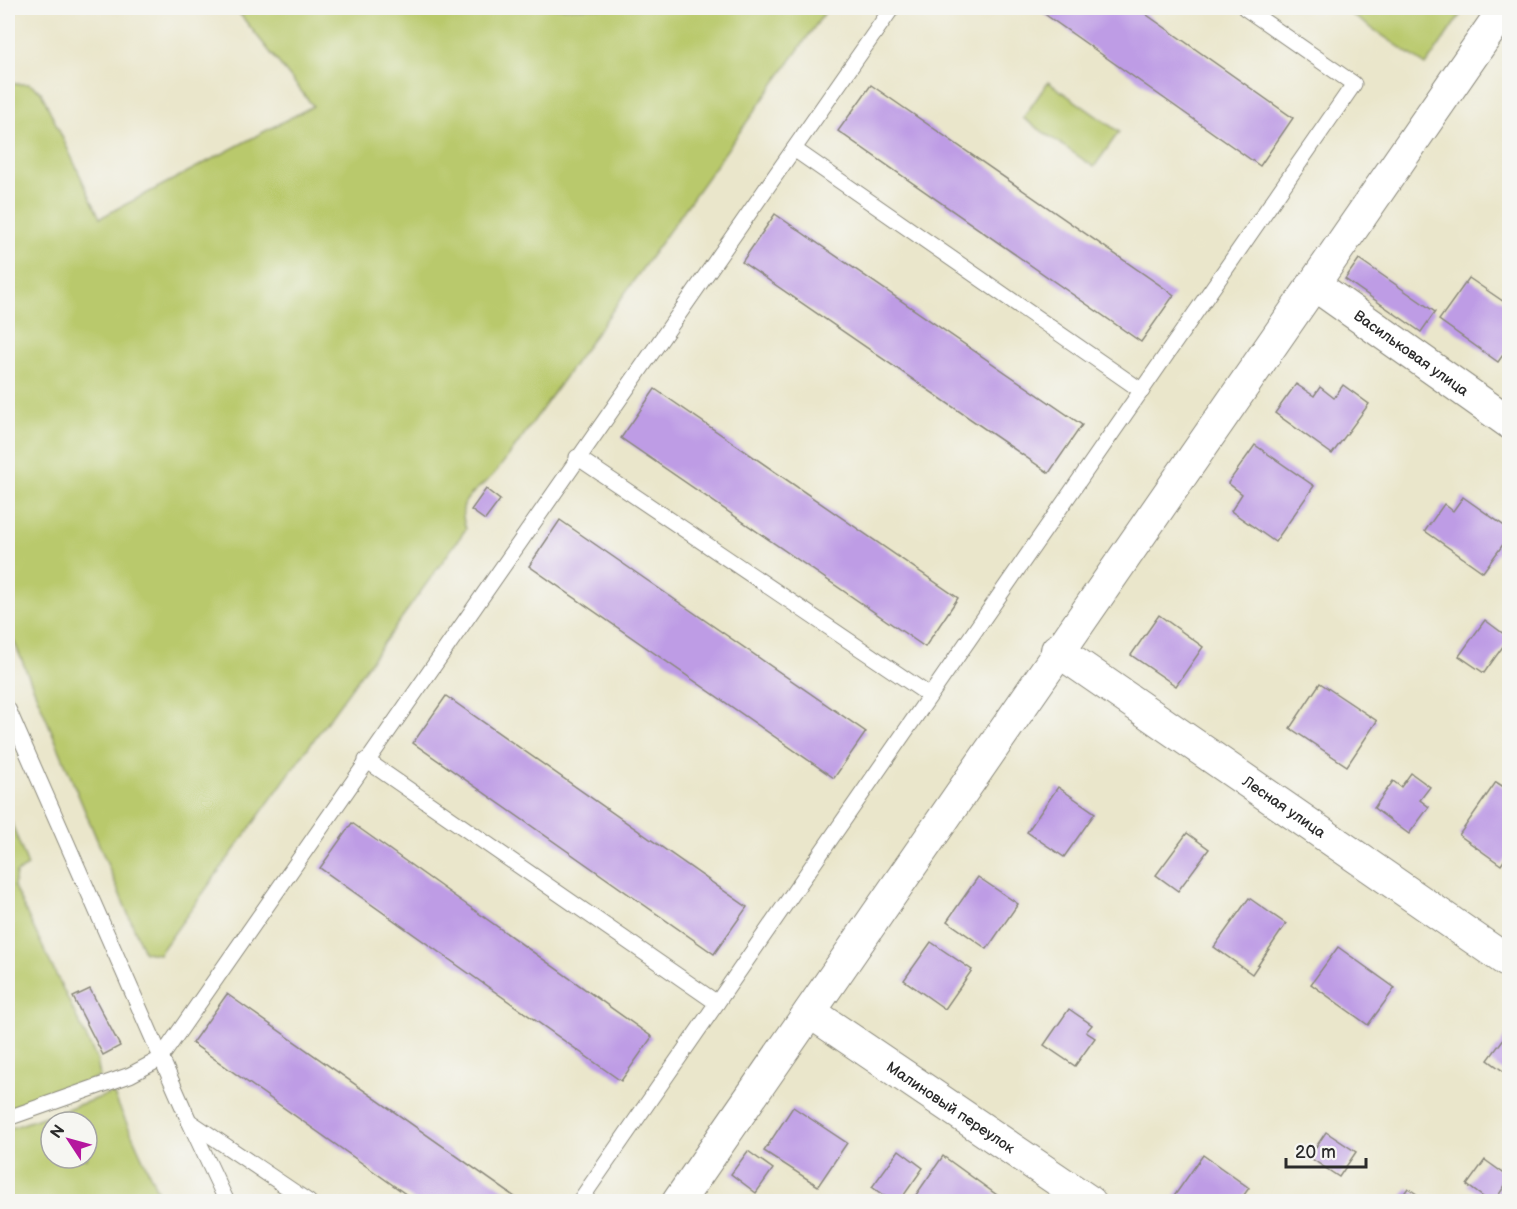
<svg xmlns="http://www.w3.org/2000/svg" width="1517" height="1209" viewBox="0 0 1517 1209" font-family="'Balsamiq Sans',sans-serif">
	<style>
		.green { fill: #b9c96c; stroke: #727a4c; stroke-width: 1.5; fill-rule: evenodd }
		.building { fill: #be9ce5 }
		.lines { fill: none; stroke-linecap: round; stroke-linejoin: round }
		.service-casing { stroke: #8a887b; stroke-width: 17 }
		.minor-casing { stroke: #8a887b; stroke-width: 34 }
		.service { stroke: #fff; stroke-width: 15 }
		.minor { stroke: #fff; stroke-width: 32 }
		.labels { text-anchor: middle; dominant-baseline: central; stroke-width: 4.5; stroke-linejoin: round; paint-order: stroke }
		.street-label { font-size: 15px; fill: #2b2b2b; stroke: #f6f6f2 }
	</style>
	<rect width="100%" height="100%" fill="#f6f6f2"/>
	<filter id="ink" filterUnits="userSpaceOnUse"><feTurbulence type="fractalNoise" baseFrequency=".0167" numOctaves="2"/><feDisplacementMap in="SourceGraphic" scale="12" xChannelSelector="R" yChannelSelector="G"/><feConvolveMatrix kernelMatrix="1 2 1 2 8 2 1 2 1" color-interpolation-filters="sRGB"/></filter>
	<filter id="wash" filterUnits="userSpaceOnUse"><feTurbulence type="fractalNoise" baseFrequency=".008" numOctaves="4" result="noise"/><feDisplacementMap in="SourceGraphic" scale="24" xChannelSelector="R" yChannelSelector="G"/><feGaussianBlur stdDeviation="1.35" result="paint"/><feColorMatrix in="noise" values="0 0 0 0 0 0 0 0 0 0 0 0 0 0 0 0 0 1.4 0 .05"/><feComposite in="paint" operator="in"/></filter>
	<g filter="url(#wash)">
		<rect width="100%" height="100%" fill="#eae6cb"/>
		<g class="green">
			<path d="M235 8H828L513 450C505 460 498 471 489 479 470 496 456 500 466 529L159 954 144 952 8 627V77L14 84H29L41 92 100 218 313 106Z"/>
			<path d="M1342 8H1465L1426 65Z"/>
			<path d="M1048 82 1119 132 1094 167 1023 118Z"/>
			<path d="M8 814 28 866 16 873 14 887 97 1060 100 1077 8 1109Z"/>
			<path d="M113 1093 162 1201H8V1129ZM51 1122H87V1158H51Z"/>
		</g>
		<g id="blocks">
			<g class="building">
				<path d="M1036 8H1137L1293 118 1260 166Z"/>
				<path d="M871 85 1174 295 1141 342 838 131Z"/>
				<path d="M775 214 1082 425 1049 473 742 262Z"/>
				<path d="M1359 259 1435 312 1421 332 1345 279Z"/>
				<path d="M1469 278 1510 306 1506 316 1510 319V345L1498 362 1439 320Z"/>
				<path d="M1296 384 1314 396 1320 387 1334 398 1343 385 1369 404 1332 454 1275 413Z"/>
				<path d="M655 389 958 598 925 647 621 438Z"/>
				<path d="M1255 445 1314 486 1275 542 1231 511 1242 494 1228 483Z"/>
				<path d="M486 489 500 500 485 520 471 510Z"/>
				<path d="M1463 497 1510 530V535L1483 572 1425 531 1444 504 1453 511Z"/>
				<path d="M560 520 866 732 834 778 529 566Z"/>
				<path d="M1159 615 1203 647 1176 686 1131 655Z"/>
				<path d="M1485 620 1509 638 1484 673 1459 656Z"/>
				<path d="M1320 683 1377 721 1347 766 1290 728Z"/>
				<path d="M446 696 747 907 714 954 413 743Z"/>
				<path d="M1411 773 1430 787 1420 800 1429 807 1409 834 1374 808 1393 781 1401 787Z"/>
				<path d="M1496 782 1510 791V852L1501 865 1459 835Z"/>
				<path d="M1058 787 1095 813 1064 857 1027 832Z"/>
				<path d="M352 823 652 1037 621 1081 320 868Z"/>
				<path d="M1187 833 1209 849 1178 891 1156 875Z"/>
				<path d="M978 877 1018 904 987 949 947 921Z"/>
				<path d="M1249 898 1286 924 1252 974 1214 947Z"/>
				<path d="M931 942 972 970 945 1009 904 980Z"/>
				<path d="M1338 947 1395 988 1368 1025 1311 984Z"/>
				<path d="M90 989 120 1046 103 1055 73 997Z"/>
				<path d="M227 994 522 1202H417L192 1043Z"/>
				<path d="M1069 1009 1092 1025 1086 1032 1095 1038 1075 1066 1044 1045Z"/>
				<path d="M1510 1030V1076L1488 1060Z"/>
				<path d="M793 1107 847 1143 818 1186 764 1151Z"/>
				<path d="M1326 1132 1356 1152 1339 1177 1309 1157Z"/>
				<path d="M899 1150 923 1168 899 1202H893L872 1187Z"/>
				<path d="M748 1151 773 1169 756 1193 731 1174Z"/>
				<path d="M1203 1155 1249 1188 1239 1202H1170Z"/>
				<path d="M943 1156 1001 1198 998 1202H911Z"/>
				<path d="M1485 1160 1510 1178 1494 1202H1490L1467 1185Z"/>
				<path d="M1408 1188 1428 1202H1398Z"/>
			</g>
		</g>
	</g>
	<g filter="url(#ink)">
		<use href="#blocks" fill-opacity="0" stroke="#8a887b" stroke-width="1.5"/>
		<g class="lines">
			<defs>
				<g id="service">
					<path d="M794 149 1142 391"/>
					<path d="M577 457 929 695"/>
					<path d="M8 709 189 1121 309 1202"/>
					<path d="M366 760 717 1003"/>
					<path d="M8 1118 130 1075 160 1059 892 8"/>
					<path d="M189 1121 227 1202"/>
					<path d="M579 1202 1354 84 1245 8"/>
				</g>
				<g id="minor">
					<path id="s1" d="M1315 285 1510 423"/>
					<path id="s2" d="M1057 650 1510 963"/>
					<path id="s3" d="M810 1012 1090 1202"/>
					<path d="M678 1202 1505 8"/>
				</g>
			</defs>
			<use href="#service" class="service-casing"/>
			<use href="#minor" class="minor-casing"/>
			<use href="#service" class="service"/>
			<use href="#minor" class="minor"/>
		</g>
	</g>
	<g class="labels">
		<g class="street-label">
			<text stroke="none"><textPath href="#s1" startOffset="118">Васильковая улица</textPath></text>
			<text stroke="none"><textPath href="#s2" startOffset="276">Лесная улица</textPath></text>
			<text stroke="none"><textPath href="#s3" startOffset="170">Малиновый переулок</textPath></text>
		</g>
	</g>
	<rect width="1517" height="1209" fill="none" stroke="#f6f6f2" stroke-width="30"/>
	<g transform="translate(69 1140) rotate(306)"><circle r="28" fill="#f6f6f2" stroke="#a5a5a2" stroke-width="1.5"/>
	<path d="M0-4.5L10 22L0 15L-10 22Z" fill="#b5179e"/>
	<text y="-9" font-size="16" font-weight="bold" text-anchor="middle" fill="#2b2b2b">N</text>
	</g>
	<path d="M1286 1158v9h80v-9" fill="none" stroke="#2b2b2b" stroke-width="3"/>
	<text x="1295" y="1158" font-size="18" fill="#2b2b2b" stroke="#f6f6f2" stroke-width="4.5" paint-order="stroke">20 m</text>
</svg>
